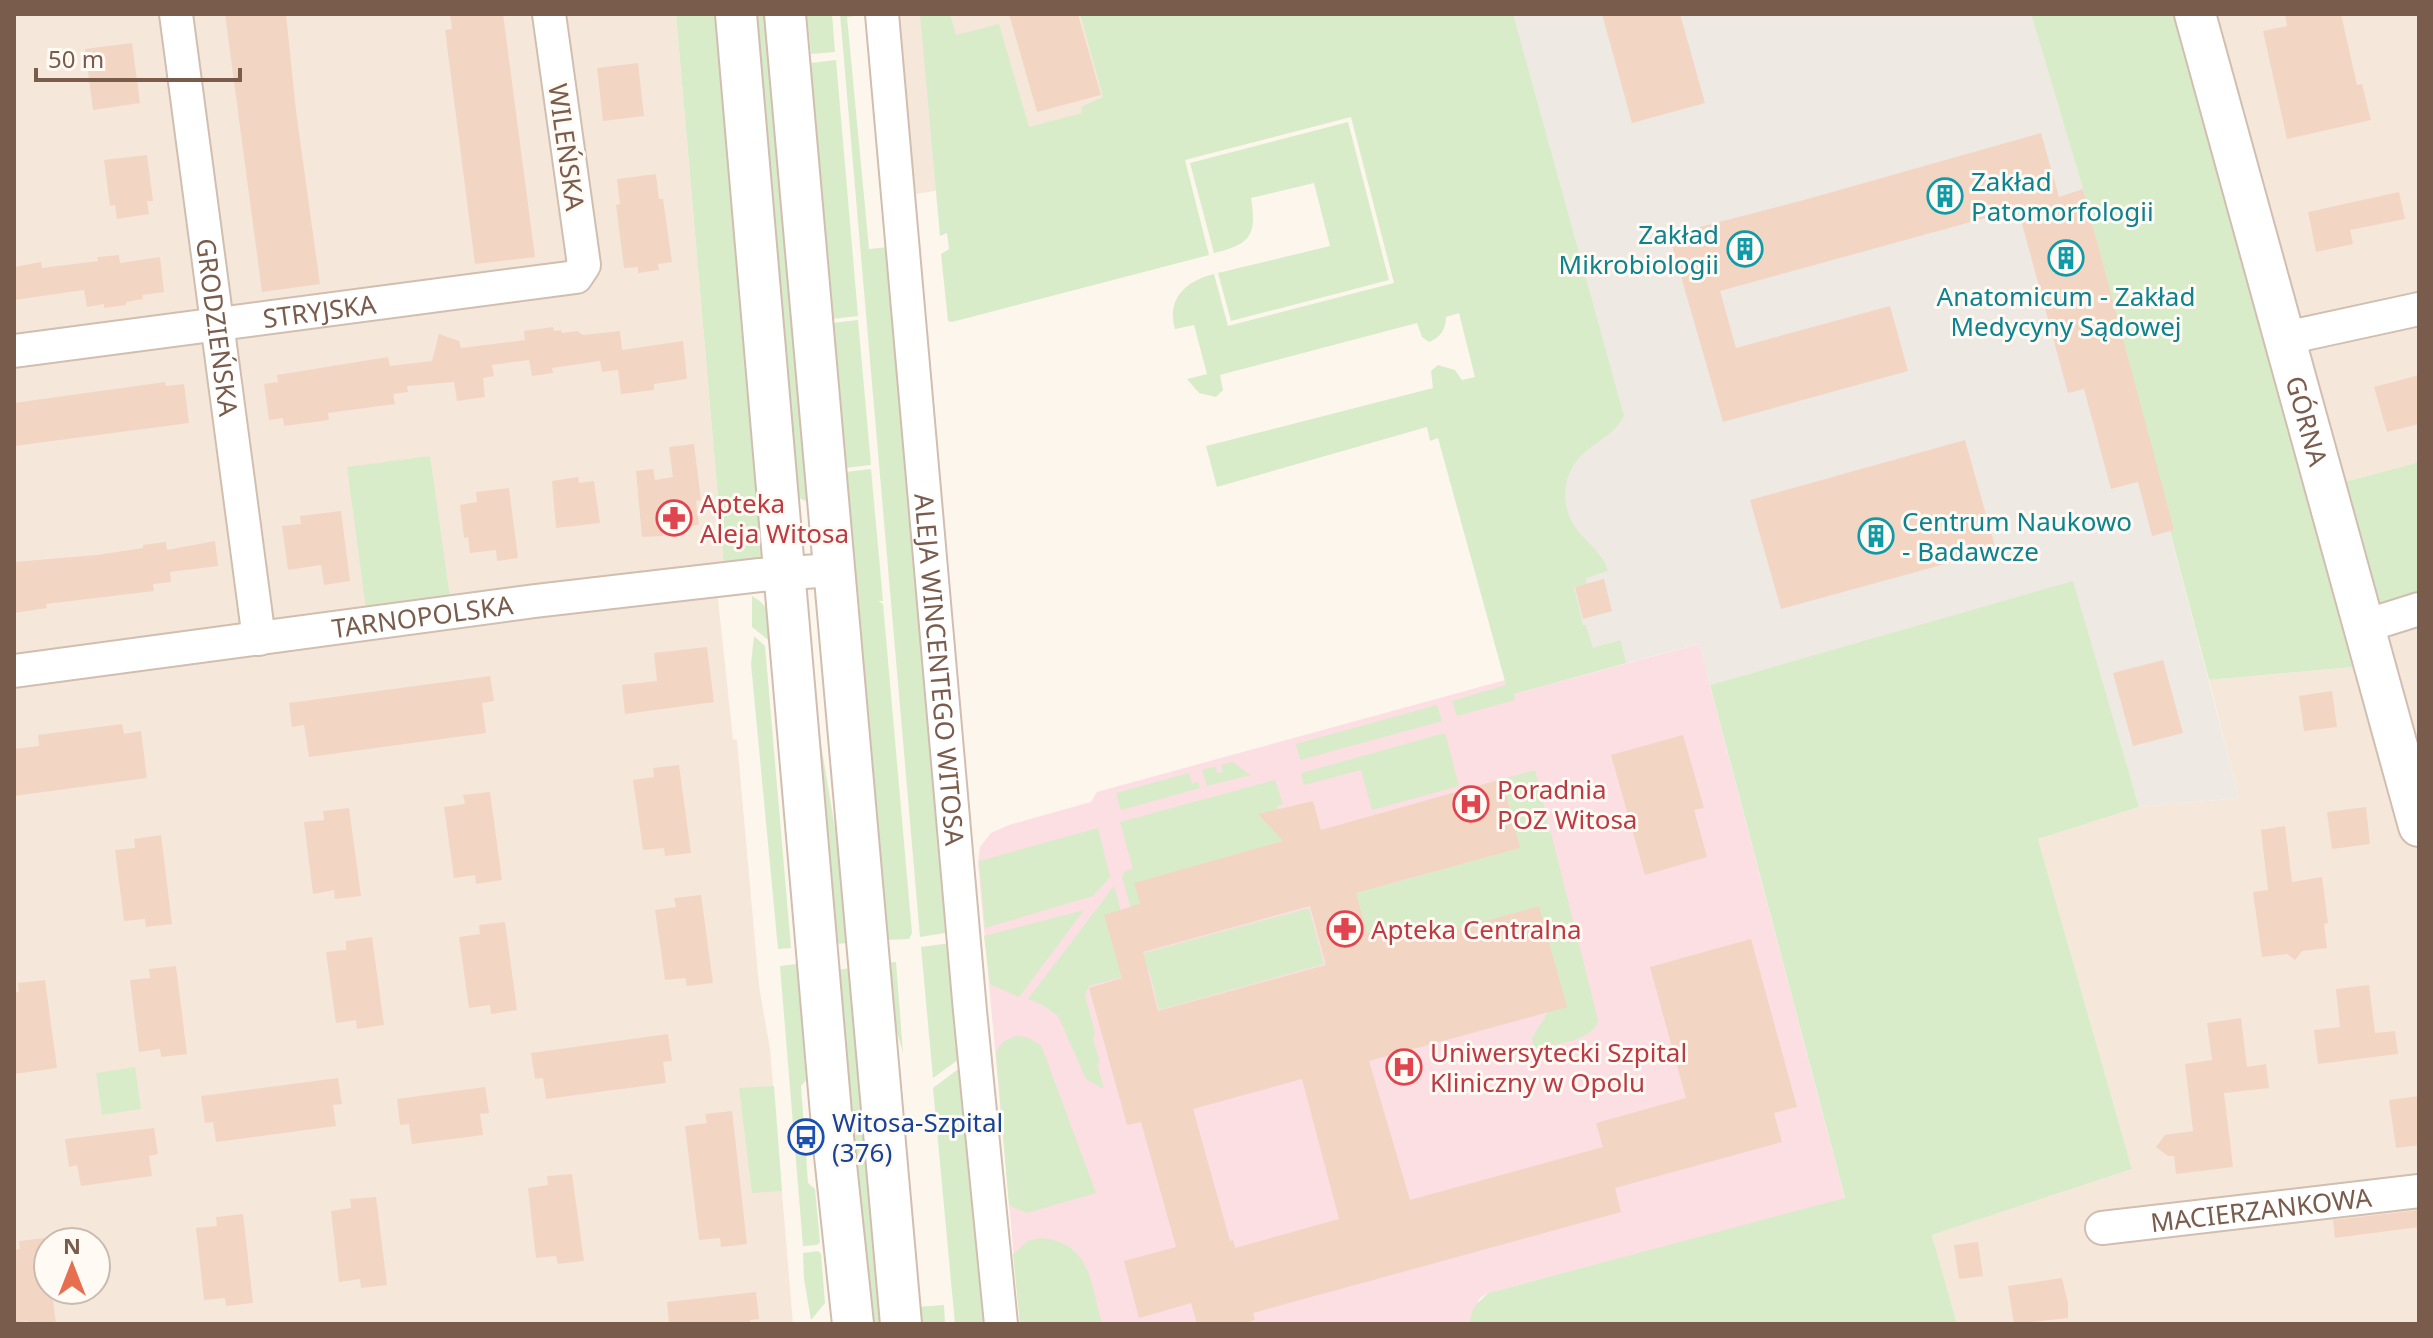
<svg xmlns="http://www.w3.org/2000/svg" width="2433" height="1338" viewBox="0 0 2433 1338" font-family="'Noto Sans',sans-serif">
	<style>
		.residential { fill: #f5e8da; fill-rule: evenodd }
		.industrial { fill: #efe9e4 }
		.medical { fill: #fbdfe3 }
		.green { fill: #d8ecc9 }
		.building { fill: #f3d5c3; fill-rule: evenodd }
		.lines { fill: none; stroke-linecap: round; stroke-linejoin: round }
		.minor-casing { stroke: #d1beb0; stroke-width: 36 }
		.tertiary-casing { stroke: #d1beb0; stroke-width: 44 }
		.minor { stroke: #fff; stroke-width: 32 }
		.tertiary { stroke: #fff; stroke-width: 40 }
		.labels { text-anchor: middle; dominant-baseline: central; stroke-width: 6; stroke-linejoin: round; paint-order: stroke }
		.street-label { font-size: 26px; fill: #7a5c4d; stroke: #fffaf3 }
		.culture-label { font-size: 26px; fill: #0d838f; stroke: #fffaf3; text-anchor: start }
		.health-label { font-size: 26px; fill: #be3a42; stroke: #fffaf3; text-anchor: start }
		.transit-label { font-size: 26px; fill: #164399; stroke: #fffaf3; text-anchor: start }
	</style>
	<rect width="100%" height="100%" fill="#fdf6ec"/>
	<g class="residential">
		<path d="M14 14H676L725 579 716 581 733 739 737 740 759 986 770 1049 793 1324H14ZM48 1242H96V1290H48Z"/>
		<path d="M882 14H1132L1164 131 958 187 899 197Z"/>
		<path d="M2195 14H2419V462L2326 487Z"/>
		<path d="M2419 609V745L2399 751 2419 826V1324H1957L1932 1235 2132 1169 2038 839 2139 807 2239 798 2209 680 2375 665 2365 626Z"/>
	</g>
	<path class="industrial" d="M1399 14H2031L2083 189 2133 376 2174 531 2170 532 2239 798 2139 807 2072 582 1710 685 1698 644 1513 694 1506 414Z"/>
	<path class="medical" d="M1699 644 1845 1199 1488 1293 1480 1298 1469 1324H1020L978 863 980 847 991 833 1009 825 1091 802 1097 792 1509 679 1514 694Z"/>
	<g class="green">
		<path d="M676 14H736L783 572 725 579Z"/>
		<path d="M754 14H770L808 498 806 501 798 498 795 492Z"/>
		<path d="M807 14H832L835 52 811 54Z"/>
		<path d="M840 14H868L847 17 869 249 889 247 950 932 920 937Z"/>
		<path d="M920 14H950L956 35 999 24 1029 127 1082 113 1081 107 1103 97 1080 14H1513L1624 416C1614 435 1598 440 1583 454 1564 471 1560 499 1572 522 1583 541 1602 550 1608 571L1586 578 1587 584 1574 587 1583 625H1586L1593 648 1620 640 1626 663 1514 694 1515 700 1457 716 1452 701 1506 685 1438 438 1430 441 1427 427 1217 487 1206 446 1433 388 1431 371 1438 365 1455 370 1462 380 1475 377 1459 313 1446 317C1446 329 1441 337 1429 342L1422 337 1417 323 1220 375 1223 390 1216 397 1199 393 1187 379 1207 374 1194 325 1175 329C1166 299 1186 281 1214 274L1228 326 1394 283 1351 117 1185 160 1209 255 952 322 948 321 941 254 949 249 947 233 940 236Z"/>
		<path d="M2031 14H2195L2326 487 2419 462V609L2365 626 2375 665 2209 680 2170 531 2173 530 2083 189Z"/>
		<path d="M836 60 858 316 832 319 811 63Z"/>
		<path d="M1348 122 1389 280 1231 321 1218 273 1330 246 1314 183 1251 198C1257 235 1251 244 1214 253L1190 163Z"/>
		<path d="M858 320 871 465 845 468 832 323Z"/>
		<path d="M430 456 452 612 368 624 347 467Z"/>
		<path d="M871 469 883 601H878L883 604 912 933 909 939 886 940 845 472Z"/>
		<path d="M2073 581 2139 807 2038 839 2132 1169 1932 1235 1957 1324H1469L1474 1307 1488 1293 1845 1198 1710 685Z"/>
		<path d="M752 596C772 607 772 622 771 642L752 627Z"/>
		<path d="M804 602 808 607 821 744 843 877 849 943 835 944Z"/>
		<path d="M754 636 765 646 791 948 778 949 751 664Z"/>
		<path d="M1437 705 1442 721 1300 760 1296 744Z"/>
		<path d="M1445 733 1459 786 1372 810 1361 770 1304 785 1301 773Z"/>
		<path d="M1232 762 1251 775 1207 786 1202 770 1216 766 1217 773 1223 772 1221 765Z"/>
		<path d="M1535 770 1598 1020C1593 1042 1553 1044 1534 1049L1532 1038 1548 1012 1539 907 1406 943 1404 937 1388 927 1367 933 1324 902 1520 848 1502 779Z"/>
		<path d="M1189 773 1192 784 1198 782 1200 788 1121 810 1116 793Z"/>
		<path d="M1275 780 1283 804 1277 806 1286 840 1135 883 1153 949 1143 951 1122 877 1125 871 1133 869 1120 822Z"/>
		<path d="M1098 828 1110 877 1093 896 985 928 979 861Z"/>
		<path d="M1114 886 1133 956 1309 908 1324 964 1159 1010 1149 970 1089 986 1085 995 1095 1033 1093 1039 1100 1063 1097 1064 1104 1089 1086 1079 1058 1016 1041 1004 1028 999Z"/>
		<path d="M1084 910 1019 997 990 984 984 936Z"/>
		<path d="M951 943 962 1057 933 1078 921 947Z"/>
		<path d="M896 962 903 1053 887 997 883 963Z"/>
		<path d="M797 964 806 1080 801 1086 808 1183 815 1189 820 1242 817 1245 803 1246 780 966Z"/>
		<path d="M852 968 885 1324H869L837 970Z"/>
		<path d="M1016 1036 1026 1037 1041 1045 1096 1193 1027 1213 1009 1205 996 1052 1003 1042Z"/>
		<path d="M135 1067 141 1109 102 1115 96 1073Z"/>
		<path d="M961 1067 986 1324H955L933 1088Z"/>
		<path d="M774 1086 782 1191 752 1193 739 1088Z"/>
		<path d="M1041 1238C1091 1242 1091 1285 1102 1324H1020L1013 1254 1028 1241Z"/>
		<path d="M818 1251 821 1254 825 1303 811 1320 804 1279 803 1253Z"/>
		<path d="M944 1305 945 1324H918L917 1307Z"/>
	</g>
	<g class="building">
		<path d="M225 14H286L296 111 320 284 262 292Z"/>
		<path d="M450 14H503L535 257 475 264 445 30 452 29Z"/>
		<path d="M1009 14H1078L1101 95 1037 112Z"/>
		<path d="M1602 14H1680L1705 103 1632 123Z"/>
		<path d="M2285 14H2341L2357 85 2362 84 2371 120 2287 139 2263 31 2287 26Z"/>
		<path d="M132 43 140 103 93 110 85 49Z"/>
		<path d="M638 63 644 116 603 121 597 68Z"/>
		<path d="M2041 133 2059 197 2083 189 2174 530 2152 536 2138 482 2111 489 2084 389 2068 393 2018 209 1720 291 1736 348 1890 306 1908 371 1723 422 1669 235 1804 200Z"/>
		<path d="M147 155 153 201H147L149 214 117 219 115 205 110 206 104 160Z"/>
		<path d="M656 174 659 199H663L672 262 658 264 659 270 638 273V267L624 268 616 205 620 204 617 179Z"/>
		<path d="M2399 192 2405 219 2350 230 2353 244 2316 252 2308 212Z"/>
		<path d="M119 255 120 263 160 257 164 292 142 295 143 299 126 302V305L104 308V304L87 307 84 290 14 300V267L41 262 42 268 98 261 97 257Z"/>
		<path d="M553 327 554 331 561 330 562 333 577 331 583 335 620 331 622 350 683 341 687 379 654 384V390L621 394 618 370 602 372 600 361 552 368 553 373 532 376 529 360 492 365 494 376 483 378 485 397 457 401 454 382 407 386 408 392 393 394 395 404 328 413 329 420 284 426 283 418 269 420 264 384 278 382 277 375 388 357 390 366 432 361 439 334 459 341 461 348 525 340 524 331Z"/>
		<path d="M2419 375V424L2387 432 2374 387Z"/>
		<path d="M165 382 166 386 184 384 189 423 14 446V403Z"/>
		<path d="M1965 440 1996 550 1781 609 1750 500Z"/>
		<path d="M694 444 701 500 696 501 699 525 662 530 663 536 642 537 636 471 653 469 655 480 673 477 669 447Z"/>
		<path d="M578 477 579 483 594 481 600 523 556 528 552 481Z"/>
		<path d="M509 488 518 558 497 561 496 550 470 553 468 537 464 538 460 505 477 502 476 492Z"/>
		<path d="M341 511 350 581 324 585 321 565 288 570 282 526 301 524 300 516Z"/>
		<path d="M215 541 218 566 170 572 171 582 153 584 154 591 46 604 47 608 14 613V562L97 555 143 548V545L166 542 167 550Z"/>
		<path d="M1604 579 1612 611 1583 619 1575 587Z"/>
		<path d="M707 647 714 702 625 714 622 685 657 681 654 653Z"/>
		<path d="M2163 660 2183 733 2133 746 2113 673Z"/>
		<path d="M490 676 494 701 482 703 486 733 309 757 304 725 292 727 289 703Z"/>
		<path d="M2332 691 2337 727 2304 731 2299 696Z"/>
		<path d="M122 724 124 734 141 731 147 778 14 796V749L39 746 38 735Z"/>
		<path d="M1683 735 1704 808 1694 810 1707 857 1645 875 1611 755Z"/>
		<path d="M679 765 691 853 665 856 664 848 643 850 633 780 654 777 653 768Z"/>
		<path d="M1502 779 1520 848 1356 893 1367 933 1388 927 1411 942 1539 906 1567 1007 1369 1061 1410 1200 1603 1147 1596 1123 1686 1098 1650 967 1751 939 1797 1107 1774 1113 1782 1142 1615 1188 1621 1212 1253 1313 1255 1320 1241 1324H1197L1191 1303 1139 1318 1124 1261 1176 1247 1141 1122 1127 1125 1089 988 1122 978 1104 915 1140 904 1134 883 1283 841 1258 814 1313 801 1321 830ZM1310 906 1326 965 1158 1011 1143 952ZM1302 1079 1339 1219 1235 1248 1233 1240 1230 1241 1193 1109Z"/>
		<path d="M490 792 502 880 476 884 475 875 454 878 444 807 465 804 463 795Z"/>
		<path d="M2366 807 2370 844 2332 849 2327 812Z"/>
		<path d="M349 808 361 896 335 899 334 890 313 894 304 822 324 820 323 811Z"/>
		<path d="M2285 826 2292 882 2322 877 2328 923 2324 924 2327 948 2302 951 2295 960 2287 954 2262 957 2253 892 2268 890 2261 830Z"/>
		<path d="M161 835 172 924 146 927 145 919 124 921 115 850 135 848 134 839Z"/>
		<path d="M701 895 713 983 687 986 685 978 665 980 655 910 676 907 674 898Z"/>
		<path d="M505 922 517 1010 491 1014 490 1005 469 1008 459 937 480 934 479 925Z"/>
		<path d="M372 937 384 1025 357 1029 356 1020 336 1023 326 952 346 950V941Z"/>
		<path d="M176 966 187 1054 161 1057 160 1049 139 1052 130 980 150 978 149 969Z"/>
		<path d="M45 980 57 1068 14 1074V992H19L18 983Z"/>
		<path d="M2369 985 2375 1033 2395 1031 2398 1054 2318 1064 2314 1030 2340 1027 2336 989Z"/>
		<path d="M2241 1018 2247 1067 2266 1064 2269 1088 2224 1093 2233 1167 2176 1174 2174 1156H2168L2156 1147 2165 1135 2193 1131 2185 1064 2212 1060 2207 1023Z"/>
		<path d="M668 1034 672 1061 663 1062 666 1083 546 1099 543 1078 535 1079 531 1053Z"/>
		<path d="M338 1078 342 1104 333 1105 336 1126 216 1142 213 1122 205 1123 201 1096Z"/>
		<path d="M485 1087 489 1113 480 1114 483 1135 412 1144 409 1124 400 1125 397 1099Z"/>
		<path d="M2419 1096V1145L2396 1148 2389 1100Z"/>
		<path d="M732 1111 747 1244 721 1247 720 1238 699 1240 685 1126 707 1123 705 1114Z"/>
		<path d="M154 1128 158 1154 149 1156 152 1176 81 1186 77 1165 69 1167 65 1139Z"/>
		<path d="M572 1174 584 1261 558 1264 556 1256 536 1258 528 1188 548 1185 547 1176Z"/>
		<path d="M376 1197 387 1285 361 1288 360 1279 339 1282 331 1211 351 1208 350 1199Z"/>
		<path d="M2419 1210V1227L2335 1238 2333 1220Z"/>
		<path d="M243 1214 253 1303 226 1306 225 1298 204 1300 196 1228 217 1226 216 1217Z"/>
		<path d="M46 1238 48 1290H52L56 1324H29L28 1321 14 1323V1250L20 1249 19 1241Z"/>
		<path d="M1978 1242 1983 1276 1959 1279 1954 1245Z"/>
		<path d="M2062 1278 2068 1303V1318L2014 1324 2008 1286Z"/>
		<path d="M756 1292 759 1319 750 1320 751 1324H669L667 1302Z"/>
	</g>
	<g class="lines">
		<defs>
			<g id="minor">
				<path id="s1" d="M176 14 259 639"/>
				<path id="s2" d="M882 14 970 1011 1001 1324"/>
				<path d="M2286 338 2419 309"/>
				<path id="s3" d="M14 351 576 277 584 265 549 14"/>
				<path d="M2365 626 2419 609"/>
				<path id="s4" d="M14 671 535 601 760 575 833 570"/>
				<path id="s5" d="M2102 1228 2419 1191"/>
			</g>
			<g id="tertiary">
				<path d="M736 14 833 1137 853 1324"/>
				<path d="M785 14 901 1324"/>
				<path id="s6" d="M2195 14 2419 826"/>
			</g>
		</defs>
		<use href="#minor" class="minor-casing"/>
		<use href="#tertiary" class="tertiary-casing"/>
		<use href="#minor" class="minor"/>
		<use href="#tertiary" class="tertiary"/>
	</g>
	<defs>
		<symbol id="building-ring" viewBox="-11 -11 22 22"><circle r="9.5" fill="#fffaf3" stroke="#0f9aa8" stroke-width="1.5"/><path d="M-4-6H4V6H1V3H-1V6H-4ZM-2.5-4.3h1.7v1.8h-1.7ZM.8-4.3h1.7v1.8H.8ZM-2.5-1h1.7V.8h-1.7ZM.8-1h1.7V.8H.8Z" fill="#0f9aa8"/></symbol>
		<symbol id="pharmacy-ring" viewBox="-11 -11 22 22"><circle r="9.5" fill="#fffaf3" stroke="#e0444e" stroke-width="1.5"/><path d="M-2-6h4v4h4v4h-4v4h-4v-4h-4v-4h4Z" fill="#e0444e"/></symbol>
		<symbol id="hospital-ring" viewBox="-11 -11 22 22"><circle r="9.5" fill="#fffaf3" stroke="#e0444e" stroke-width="1.5"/><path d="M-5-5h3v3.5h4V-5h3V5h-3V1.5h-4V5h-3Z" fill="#e0444e"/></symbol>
		<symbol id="bus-ring" viewBox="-11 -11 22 22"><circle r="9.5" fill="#fffaf3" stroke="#1a4fb4" stroke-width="1.5"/><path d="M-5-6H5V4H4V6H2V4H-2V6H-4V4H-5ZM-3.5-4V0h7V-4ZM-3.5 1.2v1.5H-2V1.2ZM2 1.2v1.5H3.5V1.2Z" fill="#1a4fb4"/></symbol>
	</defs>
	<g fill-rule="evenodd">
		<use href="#building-ring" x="1925" y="176" width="40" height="40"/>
		<use href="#building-ring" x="1725" y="229" width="40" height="40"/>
		<use href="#building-ring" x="2046" y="238" width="40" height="40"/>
		<use href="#pharmacy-ring" x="654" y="498" width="40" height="40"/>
		<use href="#building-ring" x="1856" y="516" width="40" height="40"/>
		<use href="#hospital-ring" x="1451" y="784" width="40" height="40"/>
		<use href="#pharmacy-ring" x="1325" y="909" width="40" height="40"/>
		<use href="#hospital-ring" x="1384" y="1047" width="40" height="40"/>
		<use href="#bus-ring" x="786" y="1117" width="40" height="40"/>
	</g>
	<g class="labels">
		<g class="street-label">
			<text transform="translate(567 147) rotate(82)">WILEŃSKA</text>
			<text stroke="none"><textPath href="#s3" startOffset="308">STRYJSKA</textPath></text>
			<text stroke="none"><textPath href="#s1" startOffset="316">GRODZIEŃSKA</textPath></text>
			<text stroke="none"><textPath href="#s6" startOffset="422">GÓRNA</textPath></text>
			<text stroke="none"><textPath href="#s4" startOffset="412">TARNOPOLSKA</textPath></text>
			<text stroke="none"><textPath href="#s2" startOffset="658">ALEJA WINCENTEGO WITOSA</textPath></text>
			<text stroke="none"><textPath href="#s5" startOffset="160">MACIERZANKOWA</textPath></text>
		</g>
		<g class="culture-label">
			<text x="1971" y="181">Zakład<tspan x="1971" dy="30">Patomorfologii</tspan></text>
			<text x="1719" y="234" text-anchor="end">Zakład<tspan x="1719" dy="30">Mikrobiologii</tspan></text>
			<text x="2066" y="296" text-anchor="middle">Anatomicum - Zakład<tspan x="2066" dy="30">Medycyny Sądowej</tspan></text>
			<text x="1902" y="521">Centrum Naukowo<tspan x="1902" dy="30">- Badawcze</tspan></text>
		</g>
		<g class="health-label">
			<text x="700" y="503">Apteka<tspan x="700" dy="30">Aleja Witosa</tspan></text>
			<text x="1497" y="789">Poradnia<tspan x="1497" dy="30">POZ Witosa</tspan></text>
			<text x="1371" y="929">Apteka Centralna</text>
			<text x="1430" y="1052">Uniwersytecki Szpital<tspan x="1430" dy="30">Kliniczny w Opolu</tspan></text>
		</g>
		<g class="transit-label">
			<text x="832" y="1122">Witosa-Szpital<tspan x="832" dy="30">(376)</tspan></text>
		</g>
	</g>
	<rect width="2433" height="1338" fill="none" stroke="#7a5c4d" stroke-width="32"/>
	<g transform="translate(72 1266)"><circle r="38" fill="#fffaf3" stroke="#cabbb1" stroke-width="2"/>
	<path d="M0-6L14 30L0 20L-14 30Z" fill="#e76f51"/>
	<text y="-12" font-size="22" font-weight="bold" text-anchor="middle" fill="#7a5c4d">N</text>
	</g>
	<path d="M36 68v12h204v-12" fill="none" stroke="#7a5c4d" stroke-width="4"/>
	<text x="48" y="68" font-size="24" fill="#7a5c4d" stroke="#fffaf3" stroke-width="6" paint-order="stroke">50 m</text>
</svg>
